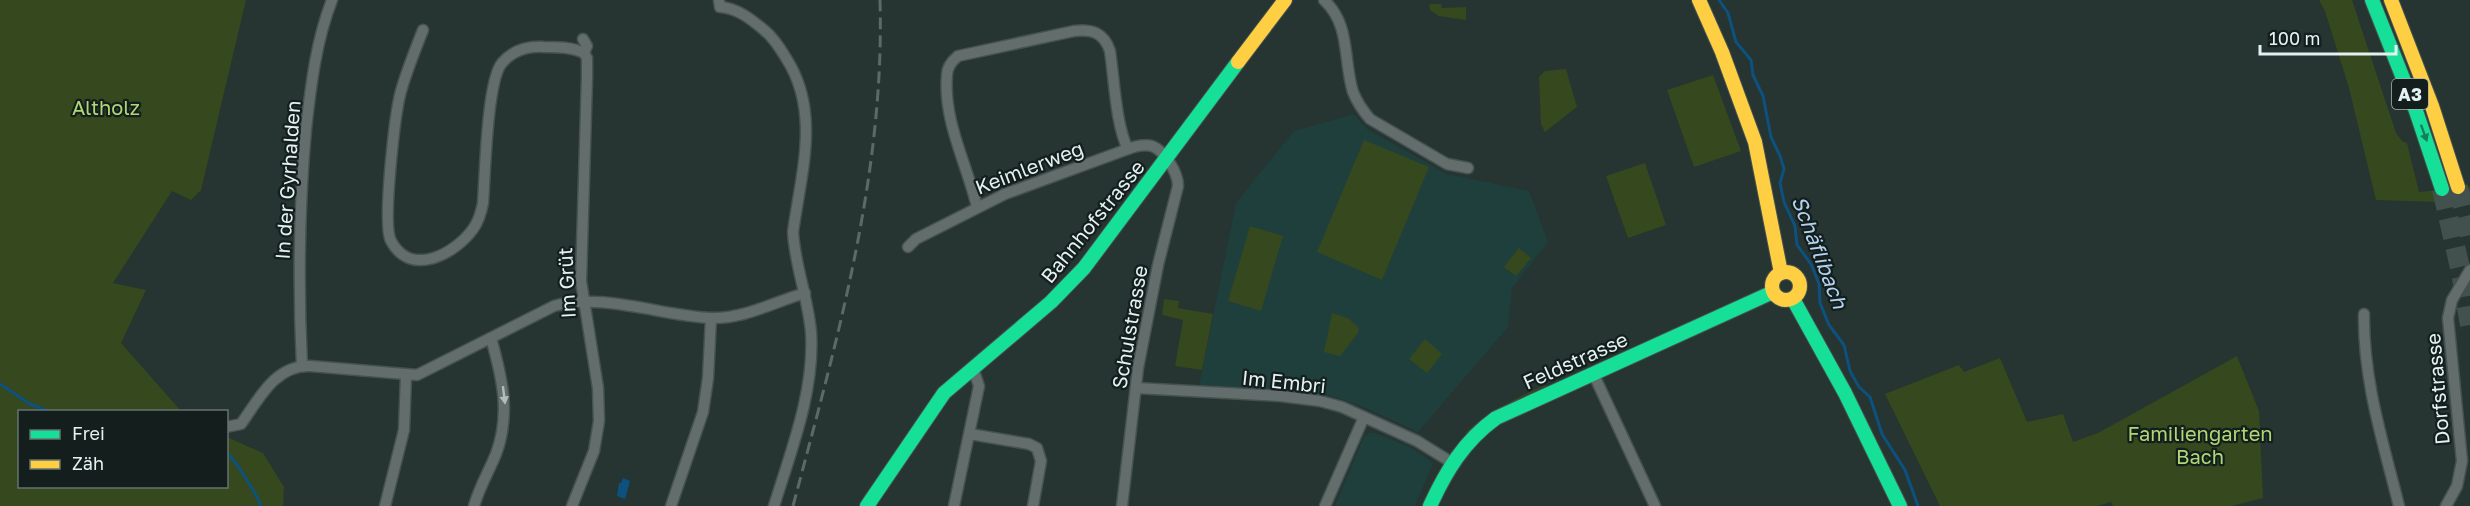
<svg xmlns="http://www.w3.org/2000/svg" width="2470" height="506" viewBox="0 0 2470 506" font-family="'Golos Text',sans-serif">
	<style>
		.built { fill: #1e3f3c }
		.green { fill: #36481e }
		.water { fill: #0d517e }
		.lines { fill: none; stroke-linecap: round; stroke-linejoin: round }
		.stream { stroke: #0d517e; stroke-width: 3 }
		.highway-tunnel { stroke: #42504e; stroke-width: 20; stroke-dasharray: 20 10; stroke-linecap: butt }
		.street-casing { stroke: #455250; stroke-width: 13 }
		.fast-casing { stroke: #455250; stroke-width: 16 }
		.slow-casing { stroke: #455250; stroke-width: 16 }
		.street { stroke: #636e6c; stroke-width: 10 }
		.fast { stroke: #16e098; stroke-width: 14 }
		.slow { stroke: #ffcf43; stroke-width: 14 }
		.rail { stroke: #5d6967; stroke-width: 3; stroke-dasharray: 12 6; stroke-linecap: butt }
		.oneway { fill: #147f5a }
		.oneway2 { fill: #b0bdbb }
		.labels { text-anchor: middle; dominant-baseline: central; stroke-width: 4.5; stroke-linejoin: round; paint-order: stroke }
		.shield { fill: #131e1d; stroke: #a5b2b1; stroke-width: 1.5 }
		.shield-label { font-size: 18px; font-weight: bold; fill: #e3f2f0 }
		.park-label { font-size: 20px; fill: #afd875; stroke: #131e1d }
		.street-label { font-size: 20px; fill: #e3f2f0; stroke: #131e1d }
		.water-label { font-size: 21px; font-style: italic; fill: #b2d2ef; stroke: #131e1d }
	</style>
	<rect width="100%" height="100%" fill="#263432"/>
	<g class="built">
		<path d="M1354 114 1367 129 1447 174 1529 191 1548 242 1512 288 1508 327 1418 432 1359 405 1332 396 1296 391 1199 385 1236 203 1294 131Z"/>
		<path d="M1370 433H1375L1410 447 1433 463 1415 506H1335L1364 436Z"/>
	</g>
	<g class="green">
		<path d="M0 0H246L201 190 191 200 172 191 113 283 146 290 121 343 181 411 20 412V486H226L227 437 263 453 284 487 283 506H0Z"/>
		<path d="M2319 0H2352L2396 133 2402 141 2407 143 2419 192 2470 187V203L2376 200 2349 88 2325 11Z"/>
		<path d="M1429 4H1441L1442 8 1466 7V20L1439 16 1430 10Z"/>
		<path d="M1566 69 1577 107 1545 132 1541 124 1539 77 1545 71Z"/>
		<path d="M1713 75 1741 151 1694 167 1667 90Z"/>
		<path d="M1364 140 1429 167 1382 280 1317 252Z"/>
		<path d="M1645 163 1666 225 1628 238 1606 176Z"/>
		<path d="M1250 226 1283 236 1261 311 1228 301Z"/>
		<path d="M1519 248 1531 258 1516 276 1504 267Z"/>
		<path d="M1164 299 1179 301 1178 308 1213 314 1202 370 1175 366 1183 320 1162 315Z"/>
		<path d="M1332 313 1348 318 1359 328 1358 333 1340 356 1324 352Z"/>
		<path d="M1425 339 1442 354 1427 373 1409 359Z"/>
		<path d="M2237 356 2259 411 2263 498 2232 506H2113L2111 502 2097 506H1940L1885 394 1959 365 1964 372 2000 358 2027 422 2063 414 2073 442 2098 433Z"/>
		<path d="M1545 385 1547 386 1505 405 1462 436C1487 412 1514 399 1545 385Z"/>
	</g>
	<path class="water" d="M623 478 630 481 625 499 617 496 619 483H621Z"/>
	<g class="lines">
		<g class="stream">
			<path d="M1719 0 1728 13 1736 42 1751 60 1753 75 1763 96 1771 137 1780 156 1784 169 1780 183 1784 202 1795 226 1797 245 1811 264 1819 284 1820 303 1829 325 1844 345 1850 371 1859 387 1870 397 1882 434 1905 470 1918 506"/>
			<path d="M0 384 30 404 51 412"/>
			<path d="M226 452C235 459 257 495 261 506"/>
		</g>
		<g class="highway-tunnel">
			<path d="M2458 187 2470 235"/>
			<path d="M2442 189 2461 272 2470 325"/>
		</g>
		<defs>
			<g id="street">
				<path d="M719 0 720 7C737 8 751 19 764 30 773 37 780 48 786 58 821 112 801 173 793 232 795 266 808 298 811 332 815 390 791 451 774 506"/>
				<path d="M1324 0C1351 25 1343 60 1353 92 1357 102 1363 111 1370 119L1447 164 1468 168"/>
				<path d="M423 30C415 50 407 70 401 91 395 113 382 224 391 241 411 278 455 254 473 229 479 221 481 213 483 203 485 176 487 80 502 63 513 50 528 46 544 47 557 47 572 47 584 53"/>
				<path d="M977 207C967 164 943 121 947 75 947 67 952 61 958 56L1074 31C1093 29 1104 33 1110 51 1114 77 1116 127 1128 149"/>
				<path d="M908 247 916 239 1005 194 1128 149C1136 146 1143 144 1152 146 1165 151 1178 173 1178 186L1158 265 1138 368 1122 506"/>
				<path d="M2364 314C2363 380 2383 442 2399 506"/>
				<path d="M302 366C298 287 299 208 306 129 311 85 316 41 332 0"/>
				<path d="M1593 373 1655 506"/>
				<path d="M1136 388 1280 396 1320 401 1342 407 1417 441 1451 462"/>
				<path d="M226 427 241 424C259 399 275 365 310 366L417 375 554 306C598 292 664 316 711 318 744 319 774 302 805 293"/>
				<path d="M970 434 1029 444 1037 448 1041 461 1033 506"/>
				<path d="M385 506 404 430 406 376"/>
				<path d="M474 506C479 488 489 471 496 454 511 414 502 377 491 338"/>
				<path d="M572 506 594 451 599 421 598 388 581 281 587 77V58L584 53 587 46 583 39"/>
				<path d="M671 506 703 412 708 378 711 318"/>
				<path d="M954 506 979 386 973 368"/>
				<path d="M1325 506 1364 417"/>
				<path d="M2446 506 2457 486 2462 461 2448 318 2452 300 2470 270"/>
			</g>
			<g id="fast">
				<path d="M2372 0 2416 111 2442 189"/>
				<path d="M1793 299 1845 393 1900 506"/>
				<path d="M867 506 944 393 1051 302 1084 268 1238 62"/>
				<path d="M1430 506C1446 471 1464 441 1496 418L1773 292"/>
			</g>
			<g id="slow">
				<path d="M1699 0 1722 52 1755 142 1781 273"/>
				<path d="M2391 0 2432 106 2458 187"/>
				<path d="M1238 62 1285 0"/>
				<circle cx="1786" cy="286" r="14"/>
			</g>
		</defs>
		<use href="#street" class="street-casing"/>
		<use href="#fast" class="fast-casing"/>
		<use href="#slow" class="slow-casing"/>
		<use href="#street" class="street"/>
		<use href="#fast" class="fast"/>
		<use href="#slow" class="slow"/>
		<path class="rail" d="M793 506C837 340 885 174 880 0"/>
	</g>
	<defs><path id="oneway-solid" d="M-6-.8H1V-3.2L6.5 0L1 3.2V.8H-6Z" transform="scale(1.5)"/></defs>
	<use class="oneway" href="#oneway-solid" transform="translate(2424 133) rotate(70)"/>
	<use class="oneway2" href="#oneway-solid" transform="translate(504 395) rotate(83)"/>
	<g class="labels">
		<rect class="shield" x="2392" y="79" width="36" height="30" rx="4.5"/>
		<g class="shield-label">
			<text x="2410" y="94">A3</text>
		</g>
		<g class="park-label">
			<text x="106" y="107">Altholz</text>
			<text x="2200" y="433">Familiengarten<tspan x="2200" dy="23">Bach</tspan></text>
		</g>
		<g class="street-label">
			<text transform="translate(1029 167) rotate(-21)">Keimlerweg</text>
			<text transform="translate(287 180) rotate(-86)">In der Gyrhalden</text>
			<text transform="translate(1092 221) rotate(-51)">Bahnhofstrasse</text>
			<text transform="translate(566 283) rotate(-93)">Im Grüt</text>
			<text transform="translate(1129 327) rotate(-80)">Schulstrasse</text>
			<text transform="translate(1575 360) rotate(-24)">Feldstrasse</text>
			<text transform="translate(1284 381) rotate(6)">Im Embri</text>
			<text transform="translate(2437 389) rotate(-95)">Dorfstrasse</text>
		</g>
		<g class="water-label">
			<text transform="translate(1820 252) rotate(69)">Schäflibach</text>
		</g>
	</g>
	<rect x="18" y="410" width="210" height="78" fill="#131e1d" stroke="#667371" stroke-width="1.5"/>
	<rect x="30" y="430" width="30" height="9" fill="#16e098" stroke="#667371" stroke-width="1.5"/>
	<text x="72" y="440" font-size="18" fill="#e3f2f0">Frei</text>
	<rect x="30" y="460" width="30" height="9" fill="#ffcf43" stroke="#667371" stroke-width="1.5"/>
	<text x="72" y="470" font-size="18" fill="#e3f2f0">Zäh</text>
	<path d="M2260 45v9h136v-9" fill="none" stroke="#e3f2f0" stroke-width="3"/>
	<text x="2269" y="45" font-size="18" fill="#e3f2f0" stroke="#131e1d" stroke-width="4.5" paint-order="stroke">100 m</text>
</svg>
